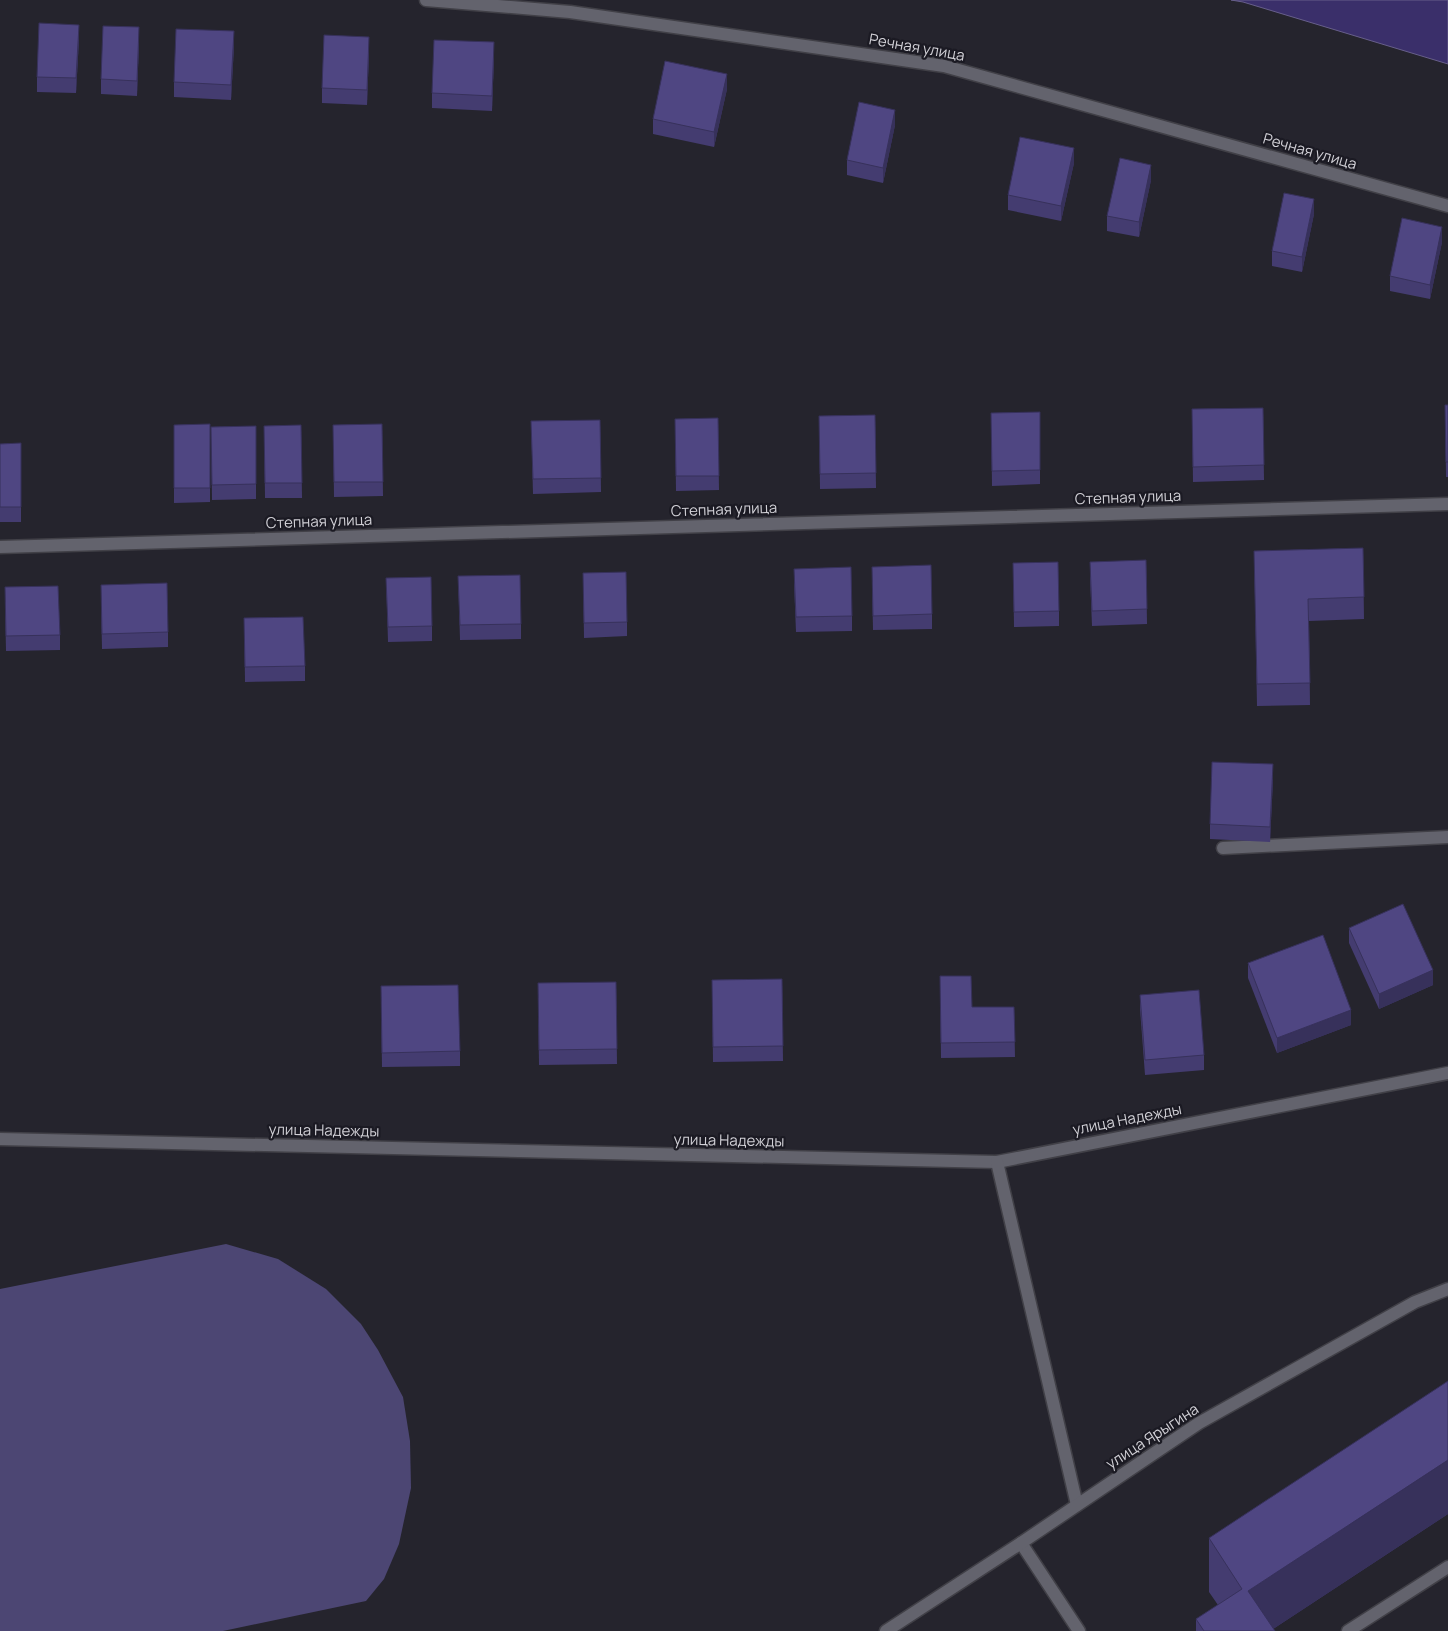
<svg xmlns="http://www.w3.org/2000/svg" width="1448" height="1631" viewBox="0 0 1448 1631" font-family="Manrope,sans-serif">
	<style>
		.green { fill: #4c4673 }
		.water { fill: #3a2f6a; stroke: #675f8a }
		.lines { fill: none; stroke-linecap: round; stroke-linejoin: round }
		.minor-casing { stroke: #414047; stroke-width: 15 }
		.minor { stroke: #63636d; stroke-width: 12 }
		.wall { fill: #443c70 }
		.shaded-wall { fill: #37315b }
		.building { fill: #4f4682; stroke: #37315b }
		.labels { text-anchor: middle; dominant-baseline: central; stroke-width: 4.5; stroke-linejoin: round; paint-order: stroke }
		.street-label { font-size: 15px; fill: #d1d0d6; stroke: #1b1a23 }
	</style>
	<rect width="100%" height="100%" fill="#25242d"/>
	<path class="green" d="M226 1244 278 1259 326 1289 361 1324 378 1350 403 1397 410 1441 411 1488 399 1544 384 1579 366 1601 223 1631H0V1289Z"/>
	<path class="water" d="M1231 0H1448V64L1243 2Z"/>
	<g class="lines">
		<defs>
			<g id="minor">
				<path d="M426 0 570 12 944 66 1448 206"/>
				<path d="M0 547 1448 504"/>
				<path d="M1223 848 1448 837"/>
				<path d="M0 1139 997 1162 1448 1073"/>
				<path d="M997 1162 1077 1505"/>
				<path d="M1021 1543 1079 1631"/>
				<path d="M886 1631 1021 1543 1199 1423 1415 1302 1448 1289"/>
				<path d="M1348 1631 1448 1567"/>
			</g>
		</defs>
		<use href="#minor" class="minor-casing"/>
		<use href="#minor" class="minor"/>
	</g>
	<g class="wall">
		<path d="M79 39 76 93 37 92V77Z"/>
		<path d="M139 42 137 96 101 94V79Z"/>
		<path d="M234 46 231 100 174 97V82Z"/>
		<path d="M369 52 367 105 322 103V88Z"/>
		<path d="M494 57 492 111 432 108V93Z"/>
		<path d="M727 89 714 147 653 134V119Z"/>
		<path d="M895 125 883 183 847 175V160Z"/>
		<path d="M1074 163 1061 221 1008 210V195Z"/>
		<path d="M1151 180 1139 237 1107 231V216Z"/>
		<path d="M1314 214 1302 272 1272 266V251Z"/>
		<path d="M1442 242 1430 299 1390 291V276Z"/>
		<path d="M1445 405H1448V477H1446Z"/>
		<path d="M1263 408 1264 480 1193 482 1192 409Z"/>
		<path d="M1040 412V484L992 486 991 413Z"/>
		<path d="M875 415 876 488 820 489 819 416Z"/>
		<path d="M718 418 719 490 676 491 675 419Z"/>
		<path d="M600 420 601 492 533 494 531 421Z"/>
		<path d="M210 424V502L174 503V425Z"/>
		<path d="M382 424 383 496 334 497 333 425Z"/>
		<path d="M301 425 302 498H265L264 426Z"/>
		<path d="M256 426V499L212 500 211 427Z"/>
		<path d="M21 443V522H0V444Z"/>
		<path d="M1363 548 1364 619 1309 621 1310 705 1257 706 1254 551Z"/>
		<path d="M1146 560 1147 624 1092 626 1090 577Z"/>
		<path d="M1013 563 1059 611V626L1014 627Z"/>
		<path d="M583 573 627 622V636L584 638Z"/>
		<path d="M458 576 521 624V639L460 640Z"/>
		<path d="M386 578 432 626V641L388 642Z"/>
		<path d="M872 582 932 614V629L873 630Z"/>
		<path d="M794 583 852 616V631L796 632Z"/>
		<path d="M101 600 168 632V647L102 649Z"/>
		<path d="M5 602 60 635V650L6 651Z"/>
		<path d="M244 618 305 666V681L245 682Z"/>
		<path d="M1273 779 1270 842 1210 839V824Z"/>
		<path d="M1349 928 1433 985 1379 1009 1349 943Z"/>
		<path d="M1248 963 1351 1025 1277 1053 1248 978Z"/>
		<path d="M940 976 972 1007H1014L1015 1057 941 1058Z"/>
		<path d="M782 979 783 1061 713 1062 712 980Z"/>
		<path d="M616 982 617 1064 539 1065 538 998Z"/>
		<path d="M1140 995 1204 1055V1070L1145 1075 1140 1009Z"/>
		<path d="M381 1001 460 1051V1066L382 1067Z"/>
		<path d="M1448 1514 1273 1629 1275 1631H1196V1619L1218 1605 1209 1592V1538Z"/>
	</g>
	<g class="shaded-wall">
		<path d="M79 25V39L76 93V78Z"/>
		<path d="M139 27V42L137 96V81Z"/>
		<path d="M234 31V46L231 100V85Z"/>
		<path d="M369 37V52L367 105V90Z"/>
		<path d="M494 42V57L492 111V96Z"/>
		<path d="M727 74V89L714 147V132Z"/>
		<path d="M895 110V125L883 183V168Z"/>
		<path d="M1074 148V163L1061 221V206Z"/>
		<path d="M1151 165V180L1139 237V222Z"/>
		<path d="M1314 199V214L1302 272V257Z"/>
		<path d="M1442 227V242L1430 299V285Z"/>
		<path d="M1273 764V779L1270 842V827Z"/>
		<path d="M1433 970V985L1379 1009V994Z"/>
		<path d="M1351 1010V1025L1277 1053V1038Z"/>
		<path d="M1448 1460V1514L1270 1631 1248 1591Z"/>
	</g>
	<g class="building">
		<path d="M39 23 79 25 76 78 37 77Z"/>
		<path d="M103 26 139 27 137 81 101 79Z"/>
		<path d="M176 29 234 31 231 85 174 82Z"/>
		<path d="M324 35 369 37 367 90 322 88Z"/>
		<path d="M434 40 494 42 492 96 432 93Z"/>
		<path d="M665 61 727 74 714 132 653 119Z"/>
		<path d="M859 102 895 110 883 168 847 160Z"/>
		<path d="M1020 137 1074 148 1061 206 1008 195Z"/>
		<path d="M1120 158 1151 165 1139 222 1107 216Z"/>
		<path d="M1284 193 1314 199 1302 257 1272 251Z"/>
		<path d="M1402 218 1442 227 1430 285 1390 276Z"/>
		<path d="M1445 405H1448V462H1446Z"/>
		<path d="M1263 408 1264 465 1193 467 1192 409Z"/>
		<path d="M1040 412V470L992 471 991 413Z"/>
		<path d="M875 415 876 473 820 474 819 416Z"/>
		<path d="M718 418 719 476H676L675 419Z"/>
		<path d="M600 420 601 478 533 479 531 421Z"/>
		<path d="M210 424V488H174V425Z"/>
		<path d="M382 424 383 482H334L333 425Z"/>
		<path d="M301 425 302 483H265L264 426Z"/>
		<path d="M256 426V484L212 485 211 427Z"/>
		<path d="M21 443V507H0V444Z"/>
		<path d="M1363 548 1364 597 1308 599 1310 683 1257 684 1254 551Z"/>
		<path d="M1146 560 1147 609 1092 611 1090 562Z"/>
		<path d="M1058 562 1059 611 1014 612 1013 563Z"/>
		<path d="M931 565 932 614 873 616 872 567Z"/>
		<path d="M851 567 852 616 796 617 794 569Z"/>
		<path d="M626 572 627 622 584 623 583 573Z"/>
		<path d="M520 575 521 624 460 625 458 576Z"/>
		<path d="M431 577 432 626 388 627 386 578Z"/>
		<path d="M167 583 168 632 102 634 101 585Z"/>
		<path d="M58 586 60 635 6 636 5 587Z"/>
		<path d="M303 617 305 666 245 667 244 618Z"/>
		<path d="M1212 762 1273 764 1270 827 1210 824Z"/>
		<path d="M1403 904 1433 970 1379 994 1349 928Z"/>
		<path d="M1323 935 1351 1010 1277 1038 1248 963Z"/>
		<path d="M940 976H971L972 1007H1014L1015 1042 941 1043Z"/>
		<path d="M782 979 783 1046 713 1047 712 980Z"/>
		<path d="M616 982 617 1049 539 1050 538 983Z"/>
		<path d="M458 985 460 1051 382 1053 381 986Z"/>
		<path d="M1199 990 1204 1055 1145 1060 1140 995Z"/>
		<path d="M1448 1381V1460L1248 1591 1275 1631H1204L1196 1619 1242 1589 1209 1538Z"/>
	</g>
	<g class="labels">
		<g class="street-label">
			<text transform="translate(917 47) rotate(10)">Речная улица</text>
			<text transform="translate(1310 151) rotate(16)">Речная улица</text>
			<text transform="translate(1128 497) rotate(-2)">Степная улица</text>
			<text transform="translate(724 509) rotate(-2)">Степная улица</text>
			<text transform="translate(319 521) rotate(-2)">Степная улица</text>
			<text transform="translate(1127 1119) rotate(-11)">улица Надежды</text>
			<text transform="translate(324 1130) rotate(1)">улица Надежды</text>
			<text transform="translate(729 1140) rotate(1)">улица Надежды</text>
			<text transform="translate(1152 1436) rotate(-33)">улица Ярыгина</text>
		</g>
	</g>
</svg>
